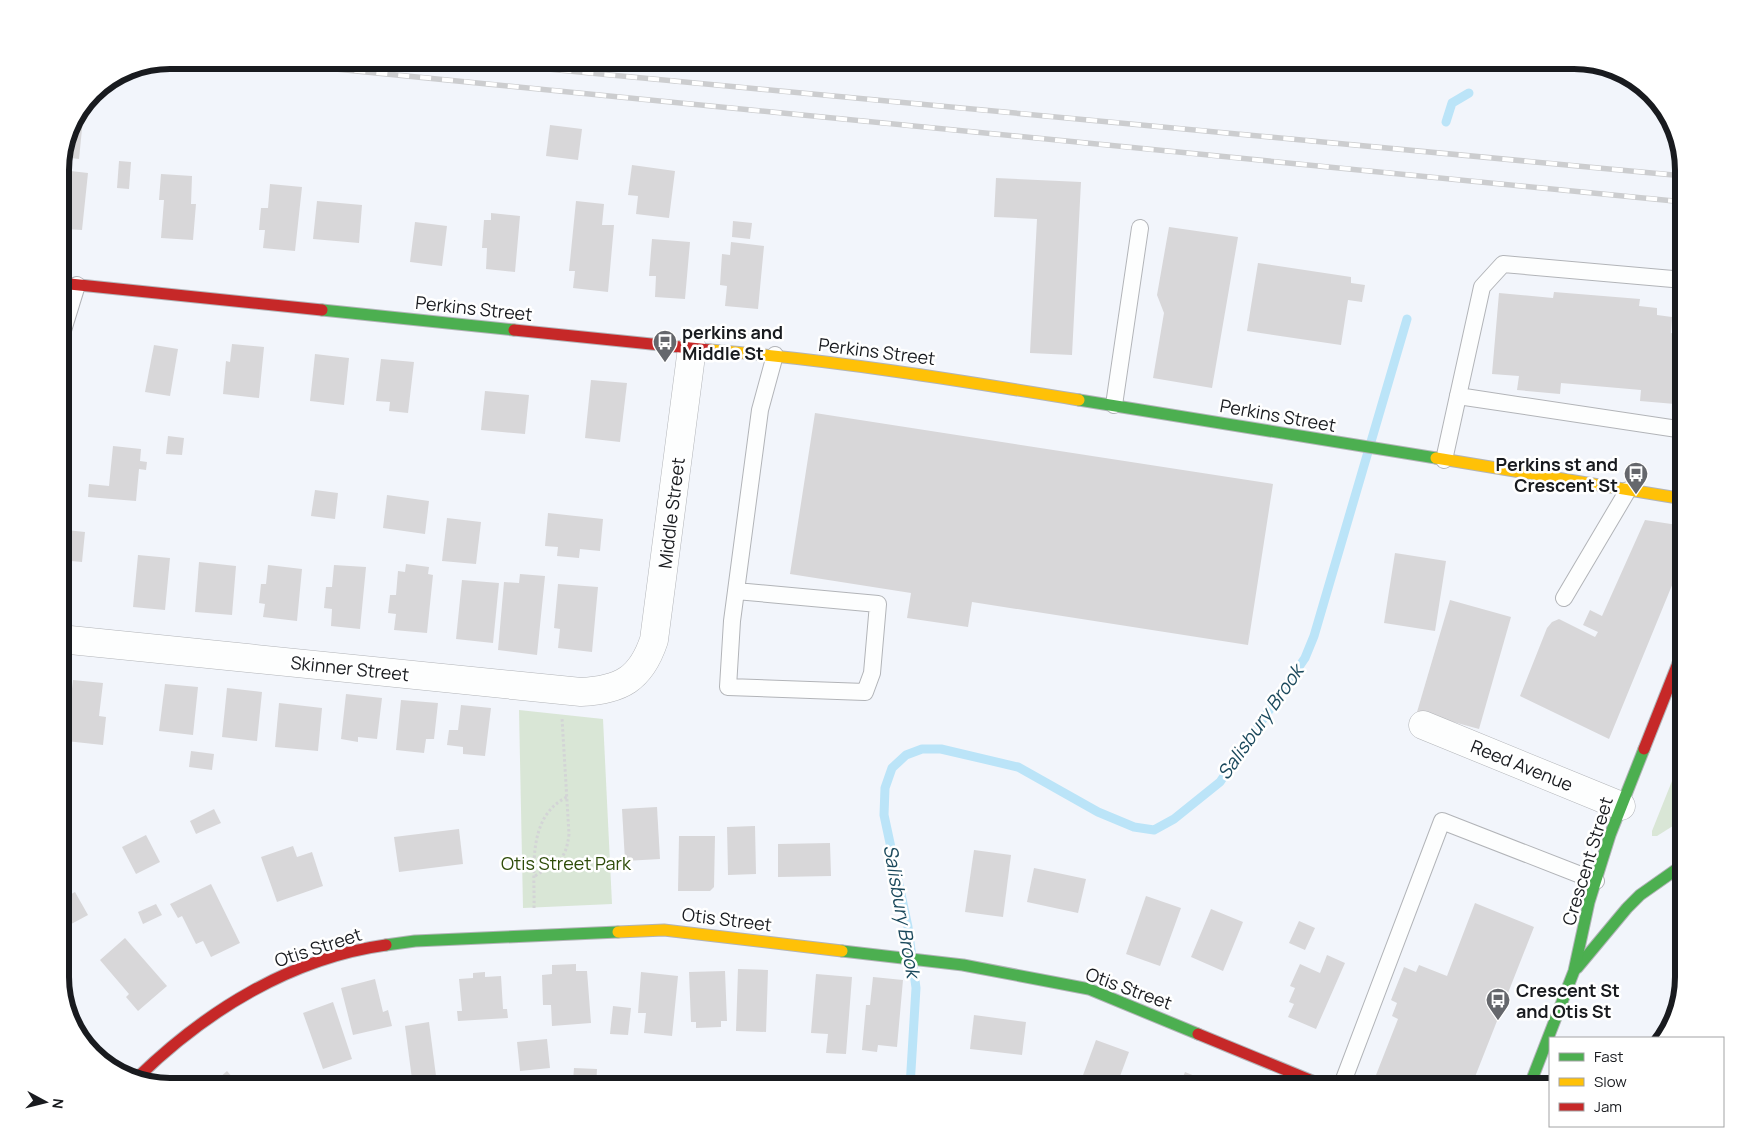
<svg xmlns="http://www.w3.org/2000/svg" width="1744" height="1147" viewBox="0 0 1744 1147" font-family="Manrope,sans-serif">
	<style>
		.green { fill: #d9e6d6 }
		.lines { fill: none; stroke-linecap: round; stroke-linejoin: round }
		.stream { stroke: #bbe4f8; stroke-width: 9 }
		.building { fill: #d8d7d9 }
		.lane-casing { stroke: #b2b4b8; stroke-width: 18 }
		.street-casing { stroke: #b2b4b8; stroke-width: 29 }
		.fast-casing { stroke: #b2b4b8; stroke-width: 13 }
		.slow-casing { stroke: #b2b4b8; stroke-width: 13 }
		.jam-casing { stroke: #b2b4b8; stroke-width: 13 }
		.path { stroke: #d3d4d6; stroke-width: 3; stroke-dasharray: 2.5 2.5; stroke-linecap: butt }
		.lane { stroke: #fdfefe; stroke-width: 16 }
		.street { stroke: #fdfefe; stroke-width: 28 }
		.fast { stroke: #4caf50; stroke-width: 11 }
		.slow { stroke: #ffc107; stroke-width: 11 }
		.jam { stroke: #c62828; stroke-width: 11 }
		.rail-casing { stroke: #cccdcf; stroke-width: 5.5 }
		.rail { stroke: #fff; stroke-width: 4; stroke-dasharray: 11; stroke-linecap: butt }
		.labels { text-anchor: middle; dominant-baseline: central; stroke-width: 5; stroke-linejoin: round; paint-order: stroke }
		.street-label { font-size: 18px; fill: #191b1f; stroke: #fff }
		.poi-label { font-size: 18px; font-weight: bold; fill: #191b1f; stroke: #fff; text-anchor: start }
		.park-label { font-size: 18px; fill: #2e4c09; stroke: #fff }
		.water-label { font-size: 19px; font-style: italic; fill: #1b495c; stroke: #fff }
		.rim { fill: none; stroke: #191b1f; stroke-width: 6 }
	</style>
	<rect width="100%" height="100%" fill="#f2f5fb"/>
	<g class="green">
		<path d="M519 710 603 719 612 904 523 908Z"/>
		<path d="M1684 751V819L1657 836H1652V831Z"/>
	</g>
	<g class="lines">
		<g class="stream">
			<path d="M1446 122 1452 103 1469 93"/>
			<path d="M910 1087 916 988 908 927 884 815 885 788 892 768 906 755 922 749H941L1018 767 1098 812 1134 827 1154 830 1174 819 1220 782 1305 658 1314 636 1407 319"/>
		</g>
	</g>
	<g class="building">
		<path d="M74 119H83L79 159 62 157 68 127Z"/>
		<path d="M550 125 582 129 578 160 546 156Z"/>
		<path d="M119 161 131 162 129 189 117 188Z"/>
		<path d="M60 164H63L62 170 88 173 82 230 66 229 65 238 60 237Z"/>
		<path d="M632 165 675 171 669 218 636 214 638 196 628 195Z"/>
		<path d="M161 174 192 176 191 204H196L193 240 161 238 164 200H159Z"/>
		<path d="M996 178 1081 182 1072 355 1030 353 1037 219 994 217Z"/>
		<path d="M270 184 302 187 295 251 263 248 265 230H259L261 208H268Z"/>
		<path d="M317 201 362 205 359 243 313 239Z"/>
		<path d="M576 201 604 204 602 225H614L608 292 573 288 575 271H569Z"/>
		<path d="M491 213 520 216 515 272 486 269 487 248H482L484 220H491Z"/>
		<path d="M733 221 752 223 750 239 732 237Z"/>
		<path d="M415 222 447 226 442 266 410 262Z"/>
		<path d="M1169 227 1238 237 1212 388 1153 378 1164 313 1157 295Z"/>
		<path d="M652 239 690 242 685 299 655 297 656 276H649Z"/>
		<path d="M731 242 764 246 758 309 725 306 727 286 720 285 722 254 730 255Z"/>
		<path d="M1258 263 1351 277V283L1365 285 1362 302 1348 300 1341 345 1247 331Z"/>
		<path d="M1554 292 1640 299 1639 306 1657 308V315L1672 317 1671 333 1681 334 1675 404 1640 401 1641 390 1561 383 1560 394 1517 390 1519 376 1492 374 1499 293 1553 298Z"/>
		<path d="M232 344 264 347 259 398 223 394 226 361 230 362Z"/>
		<path d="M154 345 178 349 170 396 145 392Z"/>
		<path d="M315 354 349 358 344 405 310 401Z"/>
		<path d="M381 359 414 362 408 413 389 411 390 402 376 401Z"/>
		<path d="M591 380 627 383 620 442 585 438Z"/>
		<path d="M485 391 529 395 525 434 481 430Z"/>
		<path d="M815 413 1273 484 1248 645 972 602 968 627 907 618 911 593 790 574Z"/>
		<path d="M168 436 184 438 182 455 166 454Z"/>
		<path d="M113 446 141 449 140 461 147 462 146 470 139 469 136 501 88 497 89 484 109 486Z"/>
		<path d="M315 490 338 493 335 519 311 516Z"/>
		<path d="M387 495 429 501 425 534 383 528Z"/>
		<path d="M548 513 603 519 600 551 580 549 579 558 557 556 558 547 545 546Z"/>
		<path d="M447 518 481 522 476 564 442 561Z"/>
		<path d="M1645 520 1684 526V556L1609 739 1520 696 1547 628 1552 622 1559 619 1595 637 1598 632 1583 625 1590 610 1602 616Z"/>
		<path d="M66 530 85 532 82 562 60 560V534L66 535Z"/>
		<path d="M1395 553 1446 561 1435 631 1384 623Z"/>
		<path d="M138 555 170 558 165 610 133 607Z"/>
		<path d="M199 562 236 566 232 615 195 612Z"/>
		<path d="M406 564 429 567 428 574 433 575 427 633 394 630 396 614 388 613 390 595H396L398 571 405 572Z"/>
		<path d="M268 565 302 569 297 621 263 617 265 604 259 603 261 584H266Z"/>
		<path d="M334 565 366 567 360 629 331 626 332 609 324 608 326 587H332Z"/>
		<path d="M520 574 545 576 537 655 498 650 504 582 519 583Z"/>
		<path d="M462 580 499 583 493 643 456 639Z"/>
		<path d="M558 584 598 587 592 652 558 648 560 629 554 628Z"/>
		<path d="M1450 600 1511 617 1479 729 1417 712Z"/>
		<path d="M73 680 103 683 99 716 106 717 103 745 66 741Z"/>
		<path d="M165 684 198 687 193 735 159 731Z"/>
		<path d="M227 688 262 692 257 741 222 737Z"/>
		<path d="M346 694 382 698 377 739 358 737V742L341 739Z"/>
		<path d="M401 700 438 703 434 739H426L424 753 396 750Z"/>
		<path d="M279 703 322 708 318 751 275 747Z"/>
		<path d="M461 705 491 708 485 756 463 754V747L447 745 449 730H458Z"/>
		<path d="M191 751 214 754 212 770 189 767Z"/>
		<path d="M657 807 660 859 625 861 622 809Z"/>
		<path d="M214 809 221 823 196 834 190 821Z"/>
		<path d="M755 826 756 874 728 875 727 827Z"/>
		<path d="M459 829 463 864 399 872 394 837Z"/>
		<path d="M146 835 160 862 136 874 122 847Z"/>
		<path d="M679 836H715L714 887 710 891H678Z"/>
		<path d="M830 843 831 876 778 877V844Z"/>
		<path d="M293 846 297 857 312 852 323 886 277 902 261 857Z"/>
		<path d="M974 850 1011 855 1003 917 965 912Z"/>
		<path d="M1034 868 1086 879 1078 913 1027 902Z"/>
		<path d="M211 884 240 943 211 957 203 941 196 944 182 916 178 918 170 904Z"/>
		<path d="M75 892 88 915 60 930V900Z"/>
		<path d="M1146 896 1181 908 1160 966 1126 954Z"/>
		<path d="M1475 903 1534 927 1471 1087H1405L1376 1075 1398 1019 1392 1016 1397 1003 1391 1000 1404 967 1416 972 1419 965 1447 976Z"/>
		<path d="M156 904 162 915 143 924 138 912Z"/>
		<path d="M1211 909 1243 922 1223 971 1191 957Z"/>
		<path d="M1299 921 1315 928 1305 950 1289 943Z"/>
		<path d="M125 938 167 986 138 1011 126 997 129 994 100 960Z"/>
		<path d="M1327 955 1345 963 1316 1029 1288 1017 1294 1004 1289 1002 1295 988 1290 986 1300 964 1320 973Z"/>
		<path d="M576 964V971H587L591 1023 552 1026 551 1005H543L542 975 552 974V965Z"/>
		<path d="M738 969 768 970 766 1032 736 1031Z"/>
		<path d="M725 971 727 1021H721V1027L696 1028V1022H691L689 972Z"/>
		<path d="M485 972V977L501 976 503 1009H507L508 1018 458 1021 457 1011H462L459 979 473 978V973Z"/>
		<path d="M641 972 678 976 672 1036 644 1033 646 1013H638Z"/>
		<path d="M816 974 852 977 846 1054 826 1053 828 1034 811 1033Z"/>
		<path d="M873 977 903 980 897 1047 878 1045 877 1052 862 1050 866 1005H870Z"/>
		<path d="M375 979 383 1012 388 1010 392 1026 353 1035 341 988Z"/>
		<path d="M333 1002 352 1059 323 1069 303 1013Z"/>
		<path d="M613 1006 631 1008 628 1035 610 1034Z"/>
		<path d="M974 1015 1026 1022 1022 1055 970 1049Z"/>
		<path d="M429 1022 436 1076 412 1079 405 1026Z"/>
		<path d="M547 1039 550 1068 520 1071 517 1042Z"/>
		<path d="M1096 1040 1129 1052 1116 1087 1079 1086Z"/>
		<path d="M574 1068 597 1069 596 1087H580V1082L573 1081Z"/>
		<path d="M227 1071 241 1087H209Z"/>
		<path d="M1185 1072 1212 1083 1210 1087H1179Z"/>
		<path d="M360 1076 363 1087H338L337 1082Z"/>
	</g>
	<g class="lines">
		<defs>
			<g id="lane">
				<path d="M1684 280 1503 264 1482 287 1458 396 1684 430"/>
				<path d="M60 340 77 285"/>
				<path d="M1114 405 1140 228"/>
				<path d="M1444 460 1458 396"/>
				<path d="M736 591 732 621 728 687 865 692 872 673 878 604 736 591 760 410 775 355"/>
				<path d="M1564 598 1628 490"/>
				<path d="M1341 1087 1442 821 1596 881"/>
			</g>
			<g id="street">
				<path d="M60 639 581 692C621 690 641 679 654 640L692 348"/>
				<path d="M1423 725 1621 806"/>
			</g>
			<g id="fast">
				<path d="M322 310 514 330"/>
				<path d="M1079 400 1436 458"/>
				<path d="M386 945 415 941 618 932"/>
				<path d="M842 951 963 965 1089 989 1198 1034"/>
				<path d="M1577 968 1627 908 1640 895 1684 864"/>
				<path d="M1529 1087 1574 971 1589 902 1610 835 1644 749"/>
			</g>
			<g id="slow">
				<path d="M710 350C834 360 957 380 1079 400"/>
				<path d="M1436 458 1684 499"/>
				<path d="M618 932 664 930 842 951"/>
			</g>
			<g id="jam">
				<path d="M60 283 322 310"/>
				<path d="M514 330 710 350"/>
				<path d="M1644 749 1684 648"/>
				<path d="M1198 1034 1327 1087"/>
				<path d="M138 1077C206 1011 291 958 386 945"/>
			</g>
		</defs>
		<use href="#lane" class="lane-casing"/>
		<use href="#street" class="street-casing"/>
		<use href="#fast" class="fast-casing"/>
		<use href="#slow" class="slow-casing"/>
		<use href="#jam" class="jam-casing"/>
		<g class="path">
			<path d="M535 876C557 862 566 862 569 834L562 718"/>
			<path d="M534 908C535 870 526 817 567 797"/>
		</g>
		<use href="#lane" class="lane"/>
		<use href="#street" class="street"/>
		<use href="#fast" class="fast"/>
		<use href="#slow" class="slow"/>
		<use href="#jam" class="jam"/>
		<defs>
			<g id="rail">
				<path d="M245 60 1684 202"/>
				<path d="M451 60 1684 176"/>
			</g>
		</defs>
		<use href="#rail" class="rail-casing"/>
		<use href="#rail" class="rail"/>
	</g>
	<defs>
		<symbol id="bus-pin" viewBox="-11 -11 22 30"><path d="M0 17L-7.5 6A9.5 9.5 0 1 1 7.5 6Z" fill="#65676c" stroke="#fff"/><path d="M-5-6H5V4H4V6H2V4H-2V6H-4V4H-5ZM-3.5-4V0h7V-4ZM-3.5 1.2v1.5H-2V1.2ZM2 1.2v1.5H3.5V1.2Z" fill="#fff"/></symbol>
	</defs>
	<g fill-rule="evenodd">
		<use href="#bus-pin" x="651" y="328" width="28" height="38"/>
		<use href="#bus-pin" x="1622" y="460" width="28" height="38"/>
		<use href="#bus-pin" x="1484" y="986" width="28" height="38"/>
	</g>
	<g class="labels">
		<g class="street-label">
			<text transform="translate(474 308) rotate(6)">Perkins Street</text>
			<text transform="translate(877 351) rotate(7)">Perkins Street</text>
			<text transform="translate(1278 415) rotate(10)">Perkins Street</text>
			<text transform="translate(671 513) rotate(-83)">Middle Street</text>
			<text transform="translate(350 668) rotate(6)">Skinner Street</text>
			<text transform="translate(1522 765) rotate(22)">Reed Avenue</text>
			<text transform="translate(1587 861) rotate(-73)">Crescent Street</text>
			<text transform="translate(727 919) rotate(7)">Otis Street</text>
			<text transform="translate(318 947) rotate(-18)">Otis Street</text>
			<text transform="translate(1129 988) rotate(20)">Otis Street</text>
		</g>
		<g class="poi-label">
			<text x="682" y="332">perkins and<tspan x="682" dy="21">Middle St</tspan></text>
			<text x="1618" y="464" text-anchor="end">Perkins st and<tspan x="1618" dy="21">Crescent St</tspan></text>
			<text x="1516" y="990">Crescent St<tspan x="1516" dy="21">and Otis St</tspan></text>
		</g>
		<g class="park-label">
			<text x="566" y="863">Otis Street Park</text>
		</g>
		<g class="water-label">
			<text transform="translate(1260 722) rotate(-55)">Salisbury Brook</text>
			<text transform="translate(902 911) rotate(80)">Salisbury Brook</text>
		</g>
	</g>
	<path d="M0 0H1744V1147H0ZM170 69H1574A101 101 0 0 1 1675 170V977A101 101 0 0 1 1574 1078H170A101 101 0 0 1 69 977V170A101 101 0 0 1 170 69Z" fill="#fff" fill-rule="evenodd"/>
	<path class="rim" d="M170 69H1574A101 101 0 0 1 1675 170V977A101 101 0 0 1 1574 1078H170A101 101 0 0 1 69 977V170A101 101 0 0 1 170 69Z"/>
	<rect x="1549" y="1037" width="175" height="90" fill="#ffffff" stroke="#a3a4a5"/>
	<rect x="1559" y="1053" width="25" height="8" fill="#4caf50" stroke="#a3a4a5"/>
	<text x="1594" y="1062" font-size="15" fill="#191b1f">Fast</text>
	<rect x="1559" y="1078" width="25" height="8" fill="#ffc107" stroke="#a3a4a5"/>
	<text x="1594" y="1087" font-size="15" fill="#191b1f">Slow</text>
	<rect x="1559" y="1103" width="25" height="8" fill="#c62828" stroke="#a3a4a5"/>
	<text x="1594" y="1112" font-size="15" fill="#191b1f">Jam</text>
	<g transform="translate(45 1102) rotate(97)" stroke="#ffffff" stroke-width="4" paint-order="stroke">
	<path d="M0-4L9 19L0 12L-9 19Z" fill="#191b1f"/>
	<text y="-8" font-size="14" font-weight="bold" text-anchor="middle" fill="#191b1f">N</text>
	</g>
</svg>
